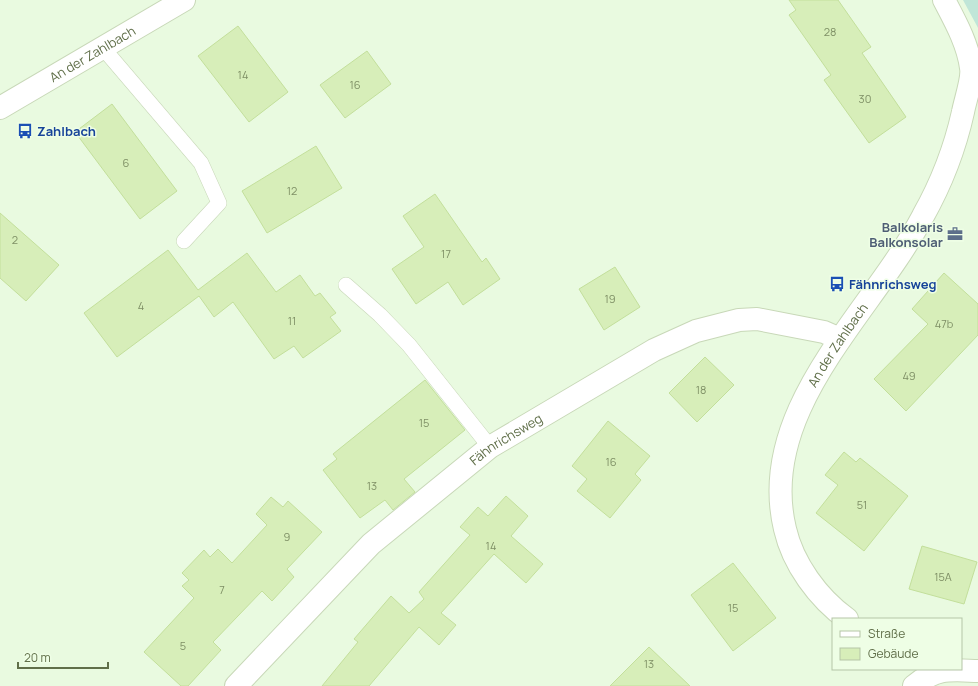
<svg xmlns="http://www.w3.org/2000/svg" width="978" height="686" viewBox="0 0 978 686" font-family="Manrope,sans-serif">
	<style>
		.green { fill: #c0e6d8 }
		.building { fill: #d7eeb9; stroke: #c3df9b }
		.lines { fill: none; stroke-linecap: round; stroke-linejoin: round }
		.service-casing { stroke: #c8d8b8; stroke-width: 16 }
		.minor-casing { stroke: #c8d8b8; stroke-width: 24 }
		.service { stroke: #fff; stroke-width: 15 }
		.minor { stroke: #fff; stroke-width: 22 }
		.labels { text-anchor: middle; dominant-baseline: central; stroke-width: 3; stroke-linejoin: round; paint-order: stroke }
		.number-label { font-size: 11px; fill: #7e8f65 }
		.street-label { font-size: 13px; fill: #606f49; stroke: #eefee5 }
		.transit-label { font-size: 13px; font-weight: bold; fill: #164399; stroke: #eefee5; text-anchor: start }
		.service-label { font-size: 13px; font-weight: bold; fill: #4e5e75; stroke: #eefee5; text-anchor: end }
	</style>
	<rect width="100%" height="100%" fill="#e9fae0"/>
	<path class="green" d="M963 0H978V28L977 26Z"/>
	<g class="building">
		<path d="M789 0H838L871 47 862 53 906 117 869 143 824 80 831 75 789 15 796 10Z"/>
		<path d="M238 26 288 92 249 122 198 56Z"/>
		<path d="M367 51 391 84 345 118 320 85Z"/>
		<path d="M112 104 177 191 140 219 75 132Z"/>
		<path d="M316 146 342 188 267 233 242 191Z"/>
		<path d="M435 194 482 262 486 258 500 279 463 305 448 282 416 304 392 269 424 247 403 216Z"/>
		<path d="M0 213 59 265 26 301 0 278Z"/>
		<path d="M168 250 198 290 247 253 276 292 300 275 315 296 320 293 336 313 330 317 341 331 303 358 294 346 274 359 233 302 214 317 199 296 117 357 84 313Z"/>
		<path d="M615 267 640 307 604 330 579 289Z"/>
		<path d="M944 273 978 304V335L906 411 874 379 928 324 912 309Z"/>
		<path d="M705 357 734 385 697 422 669 393Z"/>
		<path d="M425 380 465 430 404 479 415 492 393 510 385 500 360 518 323 470 337 459 333 454Z"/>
		<path d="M608 421 650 456 635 474 641 480 610 518 577 491 587 479 572 466Z"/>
		<path d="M844 452 856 462 860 458 908 496 864 551 816 513 838 485 825 475Z"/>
		<path d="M506 496 528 516 511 536 543 564 526 583 494 554 441 613 456 625 439 645 419 627 369 686H322L358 642 354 639 391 596 409 613 424 599 419 592 470 535 460 527 478 507 488 516Z"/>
		<path d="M271 497 283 507 288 501 322 532 287 569 294 577 272 601 262 591 213 642 221 650 188 686H181L144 652 194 598 182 586 189 580 182 573 204 550 210 557 218 549 232 563 267 525 256 514Z"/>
		<path d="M922 546 977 562 964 604 909 589Z"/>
		<path d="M733 563 776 618 733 651 691 595Z"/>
		<path d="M649 647 690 686H610Z"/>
	</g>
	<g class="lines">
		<defs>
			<g id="service">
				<path d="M103 48 201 163 219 203 184 241"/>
				<path d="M346 285 380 315 409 345 490 447"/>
			</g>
			<g id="minor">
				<path id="s1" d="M0 108 184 0"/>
				<path id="s2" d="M847 619C818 598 793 564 785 529 756 409 872 313 923 216 941 184 955 148 963 112 965 101 973 78 971 68 968 44 955 21 944 0"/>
				<path id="s3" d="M236 686 371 544 490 447 654 350 696 331 739 320 757 319 824 332 840 339"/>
				<path d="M914 686C937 667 950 670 978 671"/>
			</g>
		</defs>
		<use href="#service" class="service-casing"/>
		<use href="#minor" class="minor-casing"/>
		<use href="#service" class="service"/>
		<use href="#minor" class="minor"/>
	</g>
	<defs>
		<symbol id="bus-bare" viewBox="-9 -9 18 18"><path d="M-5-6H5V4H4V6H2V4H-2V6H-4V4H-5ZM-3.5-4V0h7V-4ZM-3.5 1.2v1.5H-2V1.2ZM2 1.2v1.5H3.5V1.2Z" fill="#1a4fb4" stroke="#eefee5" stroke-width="2.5" paint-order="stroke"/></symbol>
		<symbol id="office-bare" viewBox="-9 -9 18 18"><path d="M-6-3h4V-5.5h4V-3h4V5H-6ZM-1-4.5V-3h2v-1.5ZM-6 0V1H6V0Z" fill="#5c6f8a" stroke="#eefee5" stroke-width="2.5" paint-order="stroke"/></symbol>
	</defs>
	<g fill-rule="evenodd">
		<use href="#bus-bare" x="14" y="120" width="22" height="22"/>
		<use href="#office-bare" x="944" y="223" width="22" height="22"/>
		<use href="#bus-bare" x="826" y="273" width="22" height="22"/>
	</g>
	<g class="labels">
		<g class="number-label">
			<text x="830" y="31">28</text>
			<text x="243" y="74">14</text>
			<text x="355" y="84">16</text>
			<text x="865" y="98">30</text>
			<text x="126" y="162">6</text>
			<text x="292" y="190">12</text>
			<text x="15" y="239">2</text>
			<text x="446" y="253">17</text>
			<text x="610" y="298">19</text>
			<text x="141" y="305">4</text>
			<text x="292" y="320">11</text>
			<text x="944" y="323">47b</text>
			<text x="909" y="375">49</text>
			<text x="701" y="389">18</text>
			<text x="424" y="422">15</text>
			<text x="611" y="461">16</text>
			<text x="372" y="485">13</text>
			<text x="862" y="504">51</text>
			<text x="287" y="536">9</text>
			<text x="491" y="545">14</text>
			<text x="943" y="576">15A</text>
			<text x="222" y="589">7</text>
			<text x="733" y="607">15</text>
			<text x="183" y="645">5</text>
			<text x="649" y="663">13</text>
		</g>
		<g class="street-label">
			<text stroke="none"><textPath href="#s1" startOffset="107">An der Zahlbach</textPath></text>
			<text stroke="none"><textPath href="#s2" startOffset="309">An der Zahlbach</textPath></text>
			<text stroke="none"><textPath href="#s3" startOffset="367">Fähnrichsweg</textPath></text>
		</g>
		<g class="transit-label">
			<text x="37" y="131">Zahlbach</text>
			<text x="849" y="284">Fähnrichsweg</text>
		</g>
		<g class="service-label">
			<text x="943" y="227">Balkolaris<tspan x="943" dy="15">Balkonsolar</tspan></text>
		</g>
	</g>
	<rect x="832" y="618" width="130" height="52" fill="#eefee5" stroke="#b5c5a7"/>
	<rect x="840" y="631" width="20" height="6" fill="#ffffff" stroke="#b5c5a7"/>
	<text x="868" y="638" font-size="12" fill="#606f49">Straße</text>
	<rect x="840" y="648" width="20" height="12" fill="#d7eeb9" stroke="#b5c5a7"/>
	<text x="868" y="658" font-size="12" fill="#606f49">Gebäude</text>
	<path d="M18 662v6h90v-6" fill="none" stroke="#606f49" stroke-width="2"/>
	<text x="24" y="662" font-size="12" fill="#606f49" stroke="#eefee5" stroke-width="3" paint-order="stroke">20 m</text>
</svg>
